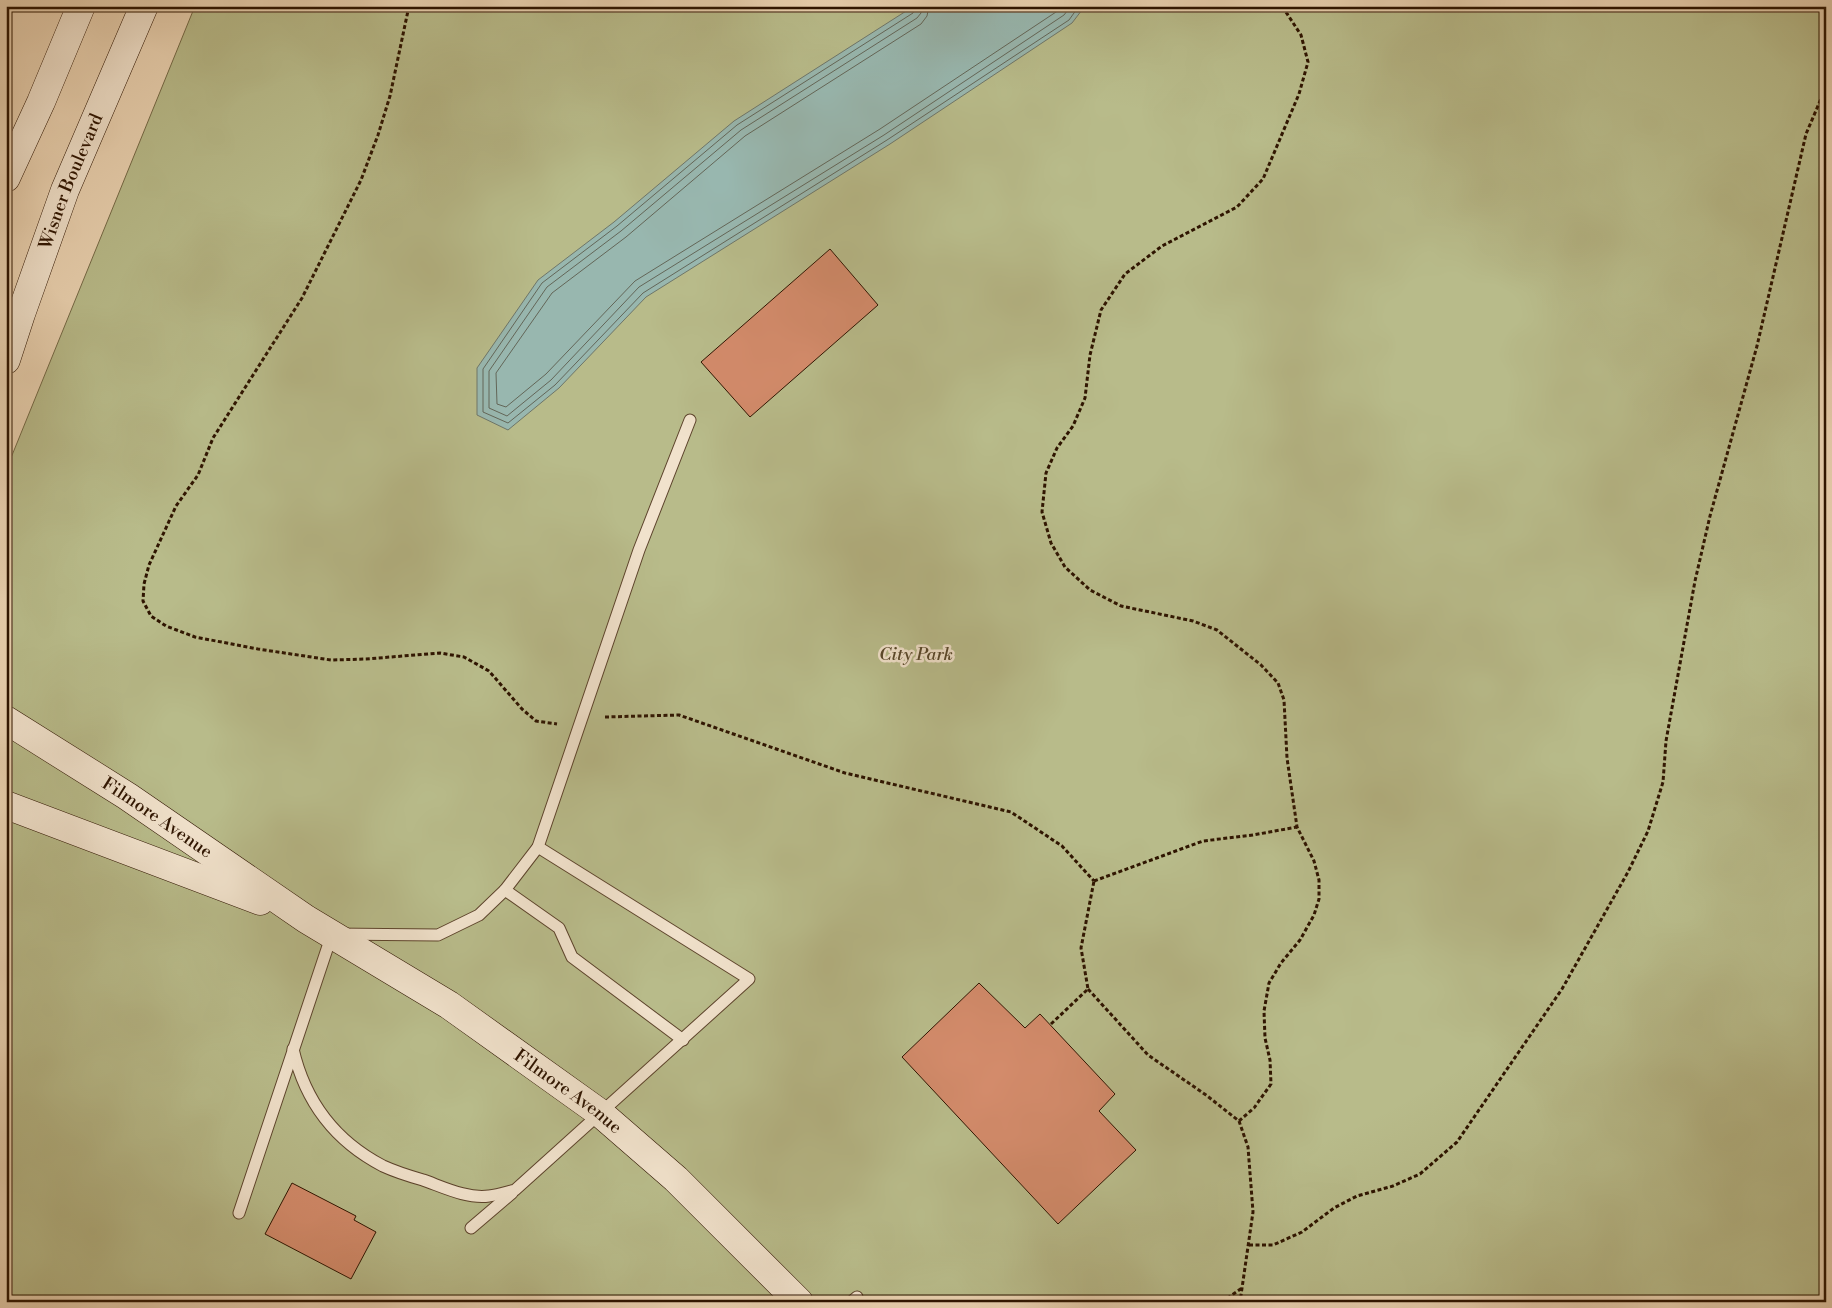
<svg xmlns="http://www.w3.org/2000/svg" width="1832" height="1308" viewBox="0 0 1832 1308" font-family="'Libre Bodoni',serif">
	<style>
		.green { fill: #b8bb8a; stroke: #736845 }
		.water { fill: #98b7af; stroke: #6e7669 }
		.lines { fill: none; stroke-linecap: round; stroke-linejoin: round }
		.shore { stroke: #636658; stroke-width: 1 }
		.building { fill: #d38b6b; stroke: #2e1400 }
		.lane-casing { stroke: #5d442c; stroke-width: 13 }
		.secondary-casing { stroke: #2e1400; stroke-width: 29 }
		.path { stroke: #2e1400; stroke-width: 3; stroke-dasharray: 4 2.5; stroke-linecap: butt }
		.lane { stroke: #f1e2cc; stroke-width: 11 }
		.secondary { stroke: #f1e2cc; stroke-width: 28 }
		.labels { text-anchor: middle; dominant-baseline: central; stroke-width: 5; stroke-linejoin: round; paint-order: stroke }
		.street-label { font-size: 18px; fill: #2e1400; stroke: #f1e2cc }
		.park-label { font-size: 18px; font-style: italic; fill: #574629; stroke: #f1e2cc }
	</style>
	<rect width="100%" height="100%" fill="#ead2b1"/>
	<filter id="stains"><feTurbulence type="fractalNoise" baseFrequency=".004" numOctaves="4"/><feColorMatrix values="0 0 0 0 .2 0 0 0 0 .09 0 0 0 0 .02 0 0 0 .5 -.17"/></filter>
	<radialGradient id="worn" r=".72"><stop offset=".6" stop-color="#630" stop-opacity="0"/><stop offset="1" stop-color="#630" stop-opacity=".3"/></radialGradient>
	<path class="green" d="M195 6H1826V1302H6V470Z"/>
	<path class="water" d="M914 6H1085L1072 23 890 144 646 297 559 388 508 430 477 415V368L538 280 614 222 734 121Z"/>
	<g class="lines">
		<g class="shore">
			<path d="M916 6 913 13 737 125 617 226 542 283 483 369V412L508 423 555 385 643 293 887 140 1069 20 1079 6"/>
			<path d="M922 6 921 13 917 18 741 130 621 231 547 287 489 371V408L507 416 551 380 639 287 884 135 1064 15 1071 6"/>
			<path d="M929 6 927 16 921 24 745 136 626 237 552 293 496 373 497 404 506 407 546 374 635 281 880 129 1059 10 1062 6"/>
		</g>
	</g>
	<g class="building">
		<path d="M830 249 878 305 750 417 701 362Z"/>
		<path d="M979 983 1025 1028 1040 1014 1115 1094 1099 1111 1136 1150 1058 1224 902 1057Z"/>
		<path d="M292 1183 356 1216 354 1220 376 1232 351 1279 265 1234Z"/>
	</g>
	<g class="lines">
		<defs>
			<g id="lane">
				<path d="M505 890 559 928 572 957 683 1040"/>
				<path d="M293 1049C305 1101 335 1141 383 1166 396 1172 409 1176 423 1180 443 1187 467 1199 489 1196 498 1195 507 1192 515 1190L749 979 538 847"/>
				<path d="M239 1213 332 934 438 935 479 915 505 890 538 847 639 550 690 420"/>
				<path d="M471 1228 512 1193"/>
				<path d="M851 1302 857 1297"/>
			</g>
			<g id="secondary">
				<path d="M6 178 41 102 81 6"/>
				<path id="s1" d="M6 360 21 314 65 190 144 6"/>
				<path id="s2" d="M6 720 127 796 306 919 449 1005 600 1113 676 1179 799 1302"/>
				<path d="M6 805 260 901"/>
			</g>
		</defs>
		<use href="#lane" class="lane-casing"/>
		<use href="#secondary" class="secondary-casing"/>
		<g class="path">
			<path d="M409 6 390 96 378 135 361 180 302 298 213 438 198 475 176 506 149 565 144 584 143 601 151 616 166 626 195 637 258 649 331 660 366 659 440 653 464 657 489 671 522 709 536 721 557 724"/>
			<path d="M605 717 679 715 845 773 1011 812 1062 846 1094 881"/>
			<path d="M1094 881 1203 841 1253 835 1297 827"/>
			<path d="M1088 989 1148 1055 1206 1095 1239 1121 1248 1147 1253 1212 1240 1302"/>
			<path d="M1051 1024 1088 989 1081 948 1094 881"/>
			<path d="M1239 1121 1254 1108 1271 1084 1270 1060 1265 1038 1264 1011 1269 983 1281 963 1300 940 1314 915 1319 899V880L1314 861 1297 827 1287 758 1284 700 1278 683 1261 665 1217 630 1193 621 1121 606 1090 590 1065 567 1051 543 1042 512 1046 473 1057 448 1073 426 1085 398 1090 355 1101 310 1125 274 1162 246 1237 207 1263 179 1299 94 1308 62 1301 35 1282 6"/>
			<path d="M1249 1245H1273L1302 1232 1334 1208 1357 1196 1393 1186 1420 1174 1457 1142 1562 989 1628 872 1648 831 1663 782 1666 741 1695 581 1710 516 1757 346 1806 134 1826 87"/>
			<path d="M1222 1302 1242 1288"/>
		</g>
		<use href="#lane" class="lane"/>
		<use href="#secondary" class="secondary"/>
	</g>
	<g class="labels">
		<g class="street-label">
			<text stroke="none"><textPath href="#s1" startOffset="190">Wisner Boulevard</textPath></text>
			<text stroke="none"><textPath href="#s2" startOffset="180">Filmore Avenue</textPath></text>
			<text stroke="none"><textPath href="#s2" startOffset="674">Filmore Avenue</textPath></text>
		</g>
		<g class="park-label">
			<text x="916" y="654">City Park</text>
		</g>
	</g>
	<rect width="1832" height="1308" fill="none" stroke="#ead2b1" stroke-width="25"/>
	<rect x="8" y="8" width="1817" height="1293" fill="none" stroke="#2e1400" stroke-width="2.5"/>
	<rect x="12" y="12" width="1807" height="1283" fill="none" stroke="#2e1400"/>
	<rect width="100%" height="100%" filter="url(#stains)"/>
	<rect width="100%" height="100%" fill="url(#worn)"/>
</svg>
